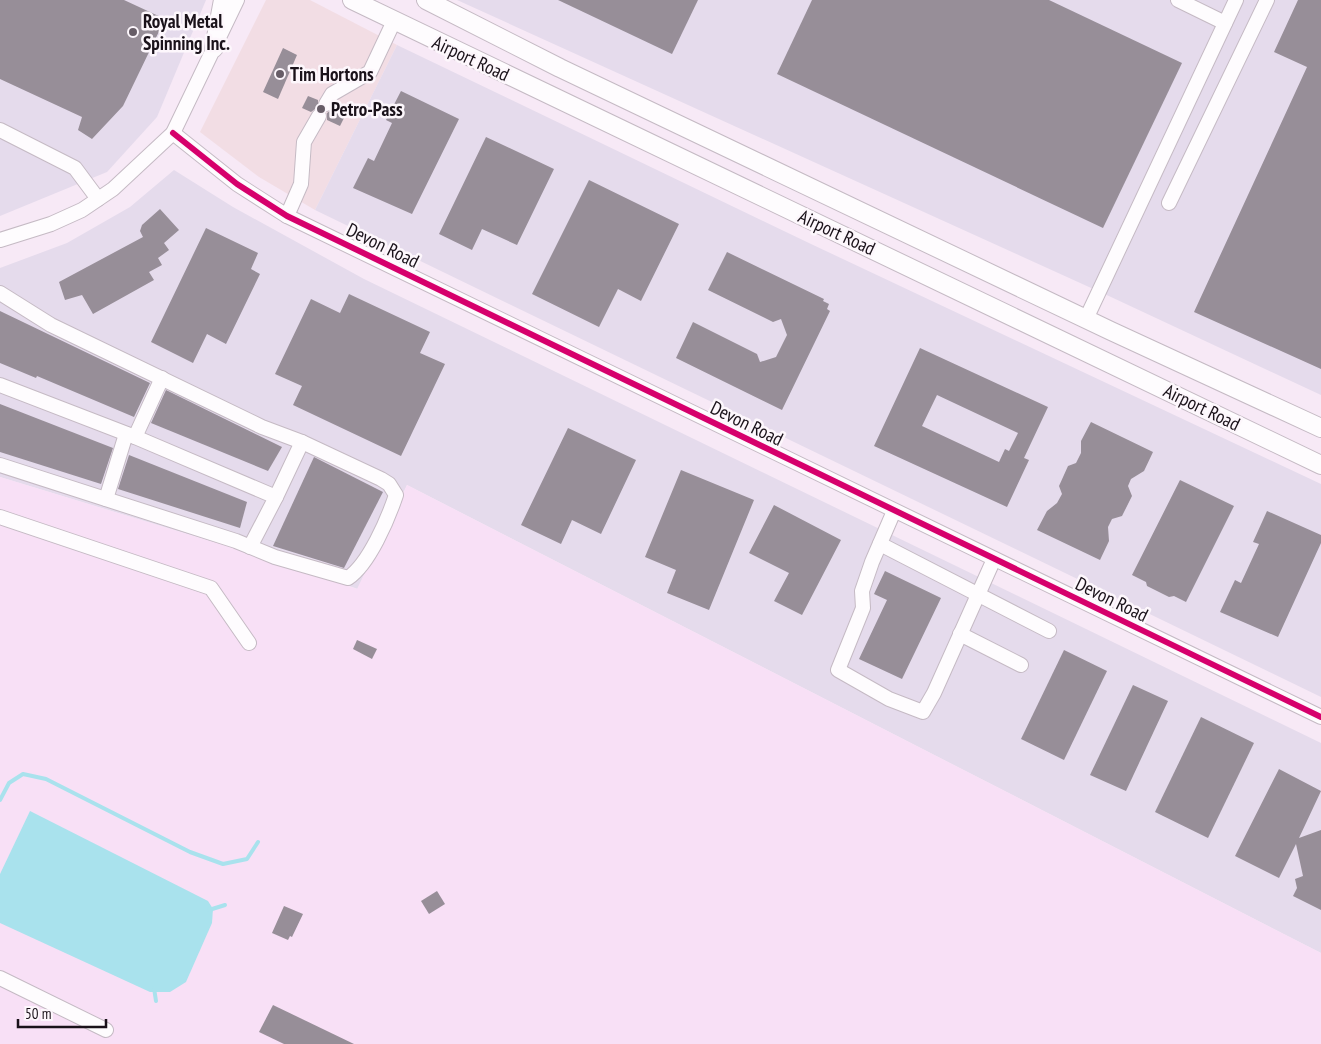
<svg xmlns="http://www.w3.org/2000/svg" width="1321" height="1044" viewBox="0 0 1321 1044" font-family="'PT Sans Narrow',sans-serif">
	<style>
		.commercial { fill: #f2dde4 }
		.industrial { fill: #e5dbec }
		.built { fill: #f8e0f6 }
		.water { fill: #a9e2ed }
		.lines { fill: none; stroke-linecap: round; stroke-linejoin: round }
		.stream { stroke: #a9e2ed; stroke-width: 4 }
		.building { fill: #978e98; fill-rule: evenodd }
		.minor-casing { stroke: #c5bac4; stroke-width: 16 }
		.major-casing { stroke: #c5bac4; stroke-width: 20 }
		.minor { stroke: #fefcfe; stroke-width: 14 }
		.major { stroke: #fefcfe; stroke-width: 18 }
		.cycleway-casing { stroke: #fdf7fc; stroke-width: 9 }
		.cycleway { stroke: #d6006c; stroke-width: 6 }
		.poi-dot { fill: #675d67; stroke: #fdf7fc; stroke-width: 2 }
		.labels { text-anchor: middle; dominant-baseline: central; stroke-width: 5; stroke-linejoin: round; paint-order: stroke }
		.poi-label { font-size: 19px; font-weight: bold; fill: #1a121a; stroke: #fdf7fc; text-anchor: start }
		.street-label { font-size: 19px; fill: #1a121a; stroke: #fdf7fc }
	</style>
	<rect width="100%" height="100%" fill="#f7e9f6"/>
	<path class="commercial" d="M266 0H310L397 45 315 210 259 177 200 132Z"/>
	<g class="industrial">
		<path d="M0 0H206L157 117 107 172 0 216Z"/>
		<path d="M457 0H1321V395L1111 297Z"/>
		<path d="M397 45 811 244 1321 484V697L315 210Z"/>
		<path d="M174 170 233 207 364 279 1321 743V953L407 485 358 589 259 556 0 477V268L67 243 130 207Z"/>
	</g>
	<path class="built" d="M0 477 259 556 357 589 407 485 1321 953V1044H0Z"/>
	<path class="water" d="M30 811 208 901 213 909 212 923 186 982 170 992H150L0 923V874Z"/>
	<g class="lines">
		<g class="stream">
			<path d="M0 800 9 783 23 774 46 779 190 852 223 864 247 859 258 842"/>
			<path d="M209 910 225 905"/>
			<path d="M154 988 156 1001"/>
		</g>
	</g>
	<g class="building">
		<path d="M0 0H124L165 19 123 106 92 139 78 130 82 117 0 79Z"/>
		<path d="M558 0H698L672 54Z"/>
		<path d="M812 0H1049L1182 63 1103 228 777 74Z"/>
		<path d="M1298 0H1321V369L1194 312 1307 67 1274 52Z"/>
		<path d="M283 48 297 55 278 99 263 92Z"/>
		<path d="M401 91 459 119 412 214 353 188 368 158 374 161 392 123 386 120Z"/>
		<path d="M308 96 318 100V107L311 112 302 108Z"/>
		<path d="M334 108 346 114 340 126 327 120V113Z"/>
		<path d="M486 137 554 169 517 245 482 229 472 250 439 234Z"/>
		<path d="M589 180 679 224 641 301 618 289 599 327 532 294Z"/>
		<path d="M160 209 179 230 164 243 169 250 158 258 162 265 149 272 154 280 93 314 82 295 65 300 59 282 143 237 140 231 142 225Z"/>
		<path d="M206 228 258 253 251 269 260 274 226 344 207 334 193 363 151 342Z"/>
		<path d="M727 252 824 299 823 301 829 304 827 309 830 311 782 410 676 358 693 322 757 354 760 362 776 357 787 335 781 319 773 322 708 290Z"/>
		<path d="M349 294 430 332 420 353 445 364 401 456 293 405 302 386 275 374 311 299 340 313Z"/>
		<path d="M0 311 150 383 134 417 37 376 36 378 0 363Z"/>
		<path d="M920 348 1048 407 1024 458 1029 460 1007 507 874 446ZM937 395 1018 433 1009 451 1005 449 999 462 922 426Z"/>
		<path d="M166 390 282 447 268 471 151 423Z"/>
		<path d="M0 404 113 448 101 484 0 452Z"/>
		<path d="M1091 422 1153 452 1144 471 1131 479 1128 486 1132 496 1122 516 1112 519 1108 527 1109 541 1100 560 1037 530 1047 511 1057 503 1062 494 1059 486 1068 466 1076 463 1081 453V441Z"/>
		<path d="M568 428 636 460 601 534 572 520 561 544 521 525Z"/>
		<path d="M129 455 247 502 240 528 118 489Z"/>
		<path d="M314 457 383 492 344 568 273 546Z"/>
		<path d="M681 470 754 500 709 610 667 593 676 570 645 557Z"/>
		<path d="M1180 480 1234 506 1186 602 1174 596 1169 597 1147 586 1146 582 1132 575Z"/>
		<path d="M774 505 841 540 802 615 774 601 789 573 749 553Z"/>
		<path d="M1267 511 1321 535V543L1278 637 1220 612 1235 580 1241 583 1259 544 1253 542Z"/>
		<path d="M885 571 941 598 902 679 859 659 887 600 874 594Z"/>
		<path d="M357 640 377 649 372 659 353 649Z"/>
		<path d="M1064 650 1107 671 1064 760 1021 739Z"/>
		<path d="M1133 685 1168 701 1126 791 1090 775Z"/>
		<path d="M1201 717 1254 743 1208 838 1155 812Z"/>
		<path d="M1279 769 1321 791 1299 838 1321 830V910L1293 896 1297 888 1295 879 1303 876 1296 844 1279 878 1235 856Z"/>
		<path d="M437 891 445 904 429 914 421 901Z"/>
		<path d="M284 906 303 914 292 937 290 936 288 940 272 933Z"/>
		<path d="M273 1005 354 1044H284L259 1032Z"/>
	</g>
	<g class="lines">
		<defs>
			<g id="minor">
				<path d="M1178 0 1225 23"/>
				<path d="M326 104 332 94 370 72 394 21"/>
				<path d="M0 130 75 168 98 199"/>
				<path d="M173 133 237 184 287 216 1321 717"/>
				<path d="M1169 203 1267 0"/>
				<path d="M287 216 301 184 304 142 319 116"/>
				<path d="M0 240 51 224 82 210 113 189 173 133 237 0"/>
				<path d="M0 293 51 325 262 427 302 442 381 479 389 484 396 495C388 519 369 564 348 578L275 557 236 541 0 465"/>
				<path d="M1086 319 1236 0"/>
				<path d="M0 385 135 437 276 497 302 442"/>
				<path d="M135 437 162 378"/>
				<path d="M106 499 126 434"/>
				<path d="M894 511 872 562 862 591 863 608 838 670 889 699 923 712 934 693 994 559"/>
				<path d="M0 517 211 588 249 643"/>
				<path d="M880 544 1049 631"/>
				<path d="M250 547 276 497"/>
				<path d="M960 634 1021 665"/>
				<path d="M0 978 106 1030"/>
			</g>
			<g id="major">
				<path d="M352 0 1321 465"/>
				<path d="M426 0 560 68 1111 331 1321 428"/>
				<path d="M214 48 223 0"/>
			</g>
		</defs>
		<use href="#minor" class="minor-casing"/>
		<use href="#major" class="major-casing"/>
		<use href="#minor" class="minor"/>
		<use href="#major" class="major"/>
		<defs>
			<path id="cycleway" d="M173 133 237 184 287 216 1321 717"/>
		</defs>
		<use href="#cycleway" class="cycleway-casing"/>
		<use href="#cycleway" class="cycleway"/>
	</g>
	<g class="poi-dot">
		<circle cx="133" cy="32" r="5"/>
		<circle cx="280" cy="74" r="5"/>
		<circle cx="321" cy="109" r="5"/>
	</g>
	<g class="labels">
		<g class="poi-label">
			<text x="143" y="21">Royal Metal<tspan x="143" dy="22">Spinning Inc.</tspan></text>
			<text x="290" y="74">Tim Hortons</text>
			<text x="331" y="109">Petro-Pass</text>
		</g>
		<g class="street-label">
			<text transform="translate(471 58) rotate(25)">Airport Road</text>
			<text transform="translate(837 232) rotate(25)">Airport Road</text>
			<text transform="translate(383 245) rotate(26)">Devon Road</text>
			<text transform="translate(1202 407) rotate(26)">Airport Road</text>
			<text transform="translate(747 423) rotate(26)">Devon Road</text>
			<text transform="translate(1112 599) rotate(26)">Devon Road</text>
		</g>
	</g>
	<path d="M18 1019v8h88v-8" fill="none" stroke="#1a121a" stroke-width="2.5"/>
	<text x="25" y="1019" font-size="15" fill="#1a121a" stroke="#fdf7fc" stroke-width="4" paint-order="stroke">50 m</text>
</svg>
